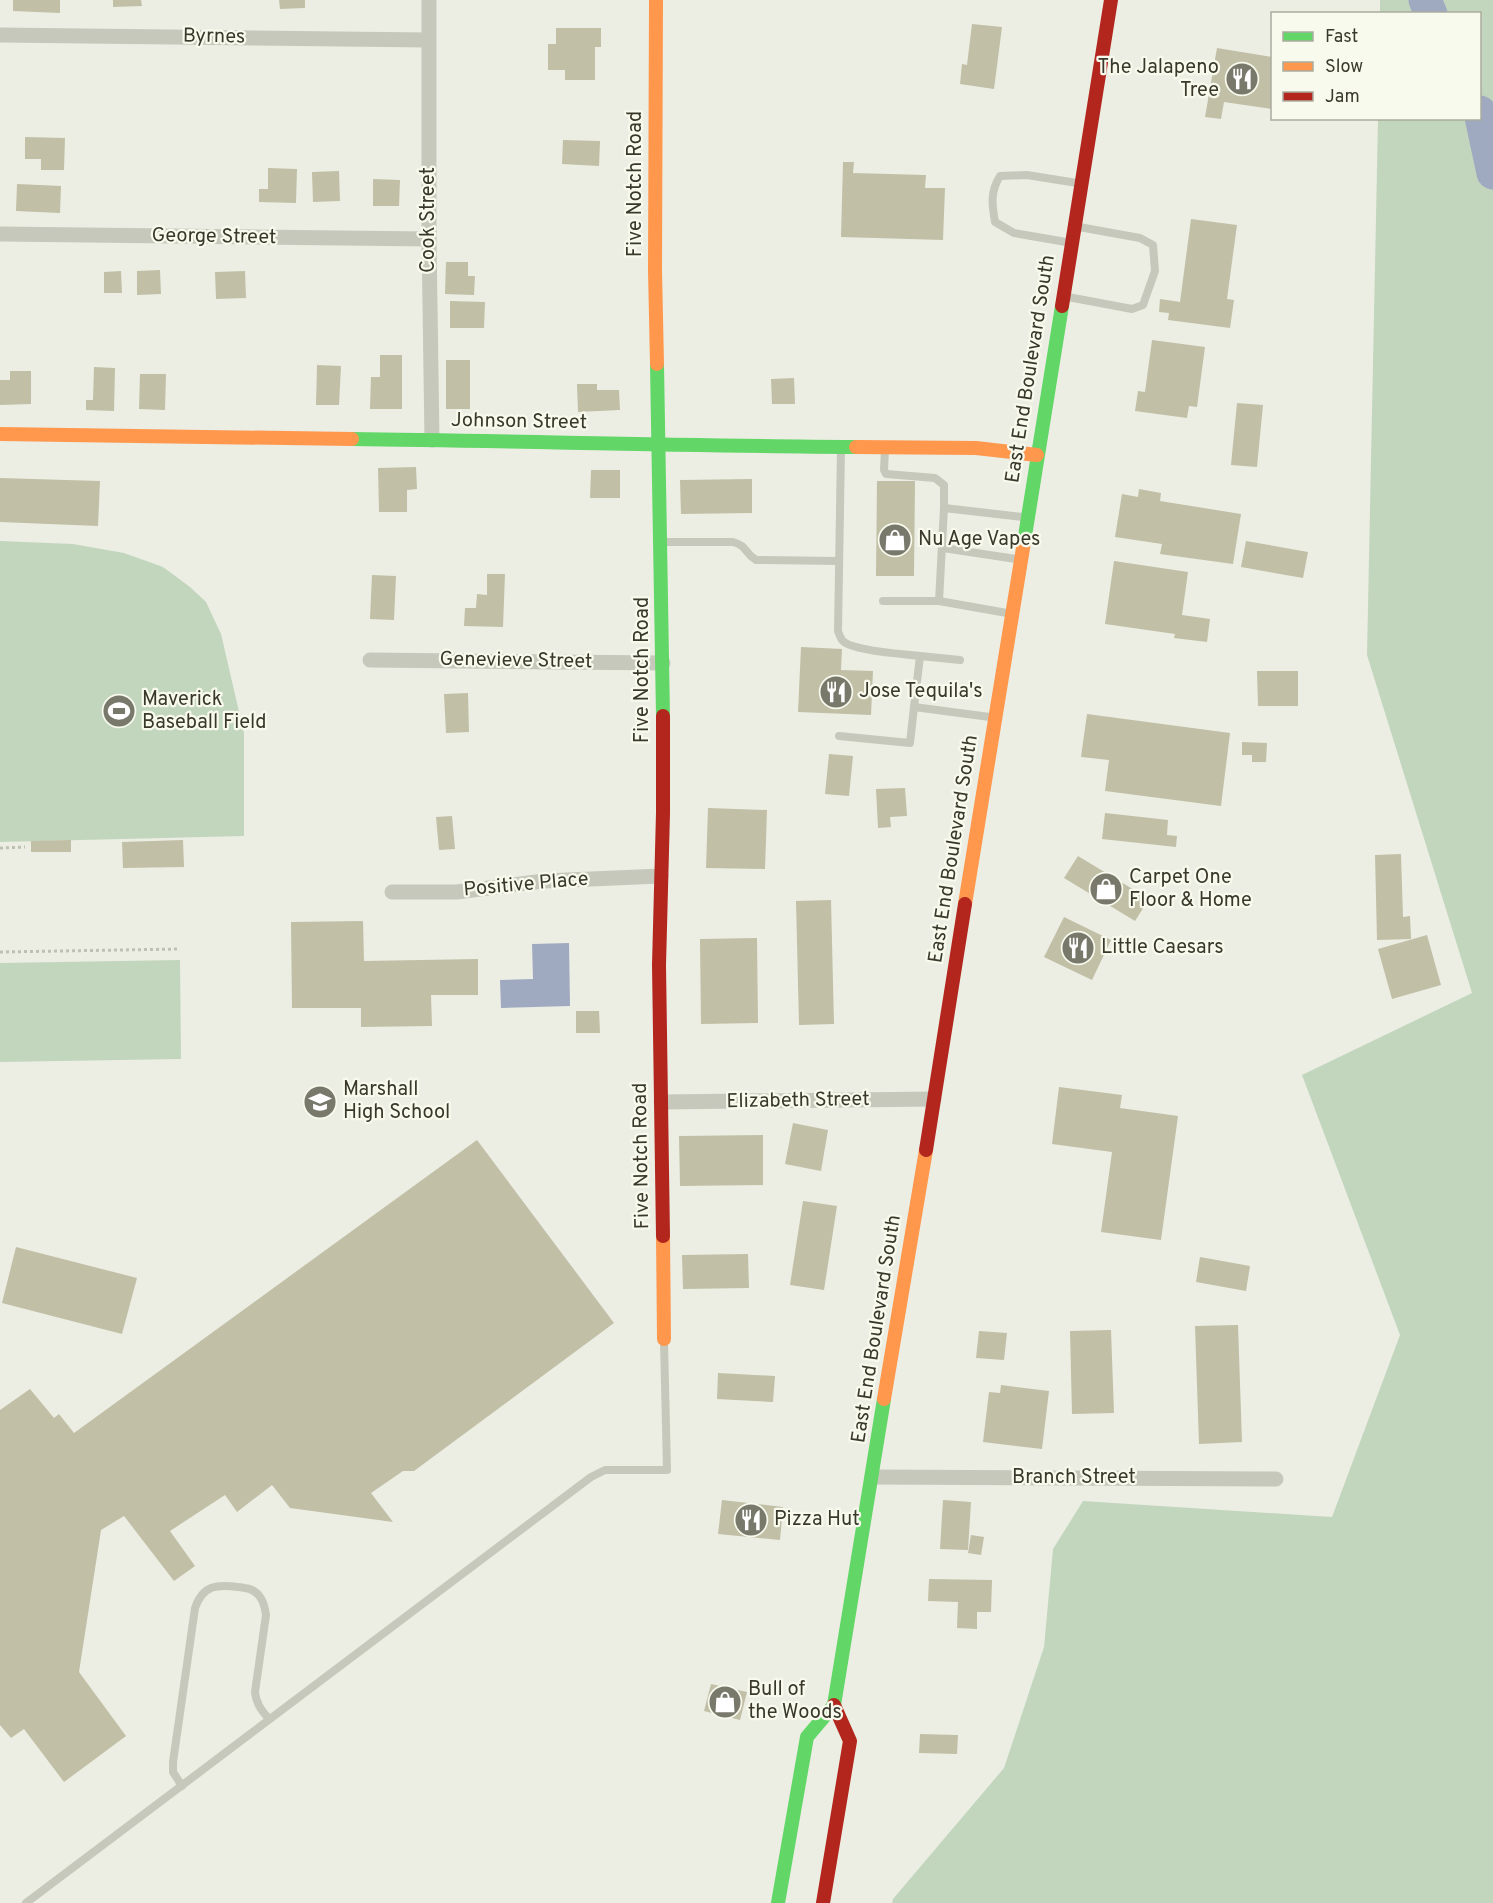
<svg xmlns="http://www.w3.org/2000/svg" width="1493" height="1903" viewBox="0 0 1493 1903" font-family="Overpass,sans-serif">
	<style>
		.green { fill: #c2d6be }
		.water { fill: #9faac0 }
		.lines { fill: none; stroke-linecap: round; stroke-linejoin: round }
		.river { stroke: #9faac0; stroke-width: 33 }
		.building { fill: #c1bfa6 }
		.path { stroke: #bfc0b5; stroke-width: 3; stroke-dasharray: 3 3; stroke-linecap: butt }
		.lane { stroke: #c7c8bc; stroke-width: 8 }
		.street { stroke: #c7c8bc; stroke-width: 15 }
		.fast { stroke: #63d668; stroke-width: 14 }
		.slow { stroke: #ff974d; stroke-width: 14 }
		.jam { stroke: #b3261e; stroke-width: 14 }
		.labels { text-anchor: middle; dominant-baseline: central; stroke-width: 4.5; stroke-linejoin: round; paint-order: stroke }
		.street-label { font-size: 20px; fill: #39382a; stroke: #f7faec }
		.poi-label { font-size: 20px; fill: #39382a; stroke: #f7faec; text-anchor: start }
	</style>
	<rect width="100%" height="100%" fill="#eceee4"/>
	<g class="green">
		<path d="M1380 0H1493V1903H892L893 1899 1004 1768 1044 1647 1053 1549 1083 1501 1332 1517 1400 1335 1302 1075 1472 993 1367 655 1378 119 1480 118V14L1380 13Z"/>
		<path d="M0 541 73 544 124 553 163 567 190 587 206 602 221 634 244 733V836L0 842Z"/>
		<path d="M180 960 181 1059 0 1062V963Z"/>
	</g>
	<path class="water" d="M569 943 570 1006 501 1008 500 980 533 979 532 944Z"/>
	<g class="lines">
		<g class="river">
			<path d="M1425 0 1431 14"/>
			<path d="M1480 112 1493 173"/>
		</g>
	</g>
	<g class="building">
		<path d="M13 0H60V13L13 11Z"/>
		<path d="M113 0H141L142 6 113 7Z"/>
		<path d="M279 0H305V8L280 9Z"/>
		<path d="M972 24 1002 27 994 89 960 84 962 64 967 65Z"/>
		<path d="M556 28H601V47H595V80H565V70H548V44H556Z"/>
		<path d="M1217 48 1272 57V109L1224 102 1221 119 1205 117Z"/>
		<path d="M25 137 65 138 64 170H41V159H25Z"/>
		<path d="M563 140 600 141 599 166 562 164Z"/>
		<path d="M843 162H854L853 173 926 175 925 188H945L943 240 841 237Z"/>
		<path d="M268 168 297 169 296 203 259 202V189H268Z"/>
		<path d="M339 171 340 201 313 202 312 172Z"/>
		<path d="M373 179 400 180 399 206H373Z"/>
		<path d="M17 184 61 186 60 213 16 211Z"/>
		<path d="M1191 219 1237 225 1227 299 1234 300 1230 328 1168 320 1169 313 1159 312 1160 299 1180 302Z"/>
		<path d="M446 262H468V276H475L474 295 445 294Z"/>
		<path d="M160 270 161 294 137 295V271Z"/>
		<path d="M121 271 122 293H104V272Z"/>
		<path d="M245 271 246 298 216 299 215 272Z"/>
		<path d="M450 301 485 302 484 328H450Z"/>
		<path d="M1152 340 1205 347 1197 407 1189 406 1187 418 1135 411 1138 391 1145 392Z"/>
		<path d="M380 355H402V409H370L371 377H380Z"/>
		<rect x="446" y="360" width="24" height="49"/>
		<path d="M317 365 341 366 339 405H316Z"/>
		<path d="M94 367 115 368 114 411 86 410V400H93Z"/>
		<path d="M10 371H31V404L0 405V380H10Z"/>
		<path d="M140 374H166L165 410 139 409Z"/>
		<path d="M794 378 795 404H772L771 379Z"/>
		<path d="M577 384H597V390H619L620 410 578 412Z"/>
		<path d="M1237 403 1263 405 1257 467 1231 465Z"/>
		<path d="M416 467 417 489 407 490V512H379L378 468Z"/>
		<path d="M591 470H620V498H590Z"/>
		<path d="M0 478 100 481 98 526 0 522Z"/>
		<path d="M752 479V513L681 514 680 480Z"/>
		<path d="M877 481H915L914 576H876Z"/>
		<path d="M1139 489 1161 493 1160 501 1241 514 1233 564 1160 554 1162 544 1115 537 1122 494 1138 497Z"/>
		<path d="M1246 541 1308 552 1303 578 1241 567Z"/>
		<path d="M1114 561 1188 572 1182 615 1210 619 1207 642 1174 638 1175 634 1105 624Z"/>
		<path d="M487 574H505L503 627 464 626 465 608H476L477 594 487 595Z"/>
		<path d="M372 575 396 576 394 620 370 619Z"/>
		<path d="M801 647 842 649 841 670 873 671 871 715 798 712Z"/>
		<path d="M1257 671H1298V706H1258Z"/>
		<path d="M468 693 469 732 446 733 444 694Z"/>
		<path d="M1087 714 1230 733 1221 806 1105 791 1109 760 1081 757Z"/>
		<path d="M1242 742 1267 743 1266 762H1252V755H1242Z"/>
		<path d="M829 754 853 756 849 796 825 794Z"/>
		<path d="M905 788 907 816 890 817 891 827 878 828 876 789Z"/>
		<path d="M708 808 767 810 765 869 706 868Z"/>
		<path d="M1105 813 1168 820 1167 835 1177 836 1176 847 1102 839Z"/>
		<path d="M452 816 455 849 439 850 436 817Z"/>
		<path d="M71 840V852H31V841Z"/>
		<path d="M183 840 184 867 123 868 122 842Z"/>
		<path d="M1401 854 1403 917 1410 916 1411 939 1377 940 1375 855Z"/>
		<path d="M1078 856 1149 899 1135 921 1064 878Z"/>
		<path d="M831 900 834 1024 799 1025 796 901Z"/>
		<path d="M1064 917 1111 940 1092 980 1044 957Z"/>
		<path d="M363 921 364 961 478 959V995H431L432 1026 361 1027V1008H292L291 922Z"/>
		<path d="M1427 935 1441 985 1392 999 1378 949Z"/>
		<path d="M757 938 758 1023 701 1024 700 939Z"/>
		<path d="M576 1011H599L600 1033H576Z"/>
		<path d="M1059 1087 1122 1095 1120 1108 1178 1116 1161 1240 1101 1232 1112 1152 1052 1144Z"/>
		<path d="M793 1123 828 1130 821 1171 785 1164Z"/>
		<path d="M763 1135V1185L680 1186 679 1136Z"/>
		<path d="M477 1140 614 1323 414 1471H403L371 1493 393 1522 290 1508 272 1485 237 1512 225 1495 170 1531 195 1566 174 1581 124 1516 101 1530 79 1672 126 1736 64 1782 24 1729 11 1738 0 1725V1410L30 1389 54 1418 59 1414 74 1433Z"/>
		<path d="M803 1201 837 1206 824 1290 790 1285Z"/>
		<path d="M16 1247 137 1278 122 1334 2 1303Z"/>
		<path d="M748 1254 749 1288 683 1289 682 1255Z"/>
		<path d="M1200 1257 1250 1266 1246 1291 1196 1282Z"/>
		<path d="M1238 1325 1242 1442 1199 1444 1195 1326Z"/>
		<path d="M1111 1330 1114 1413 1072 1414 1070 1331Z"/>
		<path d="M979 1331 1007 1333 1004 1360 976 1358Z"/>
		<path d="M718 1373 775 1376 773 1402 717 1399Z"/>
		<path d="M1001 1385 1049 1391 1042 1449 983 1442 989 1392 1000 1393Z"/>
		<path d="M722 1500 783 1507 780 1540 718 1534Z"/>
		<path d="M943 1500 971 1502 968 1550 940 1549Z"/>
		<path d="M971 1535 984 1537 981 1555 968 1553Z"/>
		<path d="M929 1579 992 1580 991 1612H977V1629L957 1628 958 1602 928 1601Z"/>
		<path d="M711 1684 747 1692 740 1720 704 1711Z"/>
		<path d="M920 1734 958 1735 957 1754 919 1753Z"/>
	</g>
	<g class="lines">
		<g class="path">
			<path d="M0 848 25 847"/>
			<path d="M0 952 180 949"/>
		</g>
		<g class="lane">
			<path d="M1066 242 1014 233 995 222C992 205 990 192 1000 176L1027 175 1077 183"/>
			<path d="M1068 297 1132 309 1143 305 1155 271 1153 245 1140 238 1079 227"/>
			<path d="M841 448 838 631C839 634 840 637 842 640 850 651 905 654 920 656L914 707"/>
			<path d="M885 449 884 470 886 474 935 478 944 485V508"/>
			<path d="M663 542H733C748 546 744 553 756 560L839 561"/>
			<path d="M943 548 1016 559"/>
			<path d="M883 601H939L1007 613"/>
			<path d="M939 601 944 508 1023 517"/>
			<path d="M920 656 960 660"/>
			<path d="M839 736 910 743 914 707 990 717"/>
			<path d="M182 1786 173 1772V1762L195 1608C203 1585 217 1584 238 1587 247 1588 255 1589 260 1597 264 1602 265 1608 266 1615L255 1692C256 1703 261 1710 269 1719"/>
			<path d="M26 1903 591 1477 605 1470H667L664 1341"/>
		</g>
		<g class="street">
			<path d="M429 0V239L432 440"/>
			<path d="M0 35 428 40"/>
			<path d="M0 234 429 239"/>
			<path d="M370 660 663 663"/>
			<path d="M392 892H457L544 881 661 876"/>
			<path d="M661 1102 934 1099"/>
			<path d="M872 1477 1276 1479"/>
		</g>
		<g class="fast">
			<path d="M657 364 663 716"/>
			<path d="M352 439C520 441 688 446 856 447"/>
			<path d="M1024 542 1062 306"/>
			<path d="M778 1903 807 1737 834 1705 884 1399"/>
		</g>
		<g class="slow">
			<path d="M656 0 655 270 657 364"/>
			<path d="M0 434 352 439"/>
			<path d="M856 447 976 448 1037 455"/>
			<path d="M965 904 1024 542"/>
			<path d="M663 1236 664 1339"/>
			<path d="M884 1399 926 1150"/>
		</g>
		<g class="jam">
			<path d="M1062 306 1111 0"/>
			<path d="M926 1150 965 904"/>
			<path d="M663 1236 659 965 663 813V716"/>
			<path d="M823 1903 850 1741 834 1705"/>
		</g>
	</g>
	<defs>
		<symbol id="restaurant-disc" viewBox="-11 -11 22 22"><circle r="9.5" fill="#78786b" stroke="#f7faec"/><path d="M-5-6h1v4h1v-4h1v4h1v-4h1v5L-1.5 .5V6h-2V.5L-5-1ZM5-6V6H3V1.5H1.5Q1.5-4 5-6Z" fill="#fff"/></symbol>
		<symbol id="shop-disc" viewBox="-11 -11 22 22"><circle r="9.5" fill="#78786b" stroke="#f7faec"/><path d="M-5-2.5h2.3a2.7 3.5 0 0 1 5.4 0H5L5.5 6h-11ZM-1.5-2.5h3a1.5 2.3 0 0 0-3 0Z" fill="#fff"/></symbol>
		<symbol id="stadium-disc" viewBox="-11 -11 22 22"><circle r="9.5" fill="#78786b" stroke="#f7faec"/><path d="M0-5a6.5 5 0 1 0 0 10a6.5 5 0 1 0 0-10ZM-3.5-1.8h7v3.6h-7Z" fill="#fff"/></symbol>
		<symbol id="school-disc" viewBox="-11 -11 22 22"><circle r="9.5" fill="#78786b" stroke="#f7faec"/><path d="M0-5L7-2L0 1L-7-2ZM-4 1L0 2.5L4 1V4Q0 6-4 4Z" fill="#fff"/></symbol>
	</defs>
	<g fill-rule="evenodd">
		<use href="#restaurant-disc" x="1223" y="60" width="38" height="38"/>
		<use href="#shop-disc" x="876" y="521" width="38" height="38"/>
		<use href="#restaurant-disc" x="817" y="673" width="38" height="38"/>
		<use href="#stadium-disc" x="100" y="692" width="38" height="38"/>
		<use href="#shop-disc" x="1087" y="870" width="38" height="38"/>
		<use href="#restaurant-disc" x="1059" y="929" width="38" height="38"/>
		<use href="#school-disc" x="301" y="1083" width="38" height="38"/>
		<use href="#restaurant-disc" x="732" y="1501" width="38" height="38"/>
		<use href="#shop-disc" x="706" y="1683" width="38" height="38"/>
	</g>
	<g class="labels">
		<g class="street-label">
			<text transform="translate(214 37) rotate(1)">Byrnes</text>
			<text transform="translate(636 184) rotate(-90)">Five Notch Road</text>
			<text transform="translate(429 220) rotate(-90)">Cook Street</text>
			<text transform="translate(214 237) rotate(1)">George Street</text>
			<text transform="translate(1031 369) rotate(-81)">East End Boulevard South</text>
			<text transform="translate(519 422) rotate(1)">Johnson Street</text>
			<text transform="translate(516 661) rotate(1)">Genevieve Street</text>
			<text transform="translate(643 670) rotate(-90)">Five Notch Road</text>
			<text transform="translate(954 849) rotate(-81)">East End Boulevard South</text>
			<text transform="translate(526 885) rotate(-5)">Positive Place</text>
			<text transform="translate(798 1101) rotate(-1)">Elizabeth Street</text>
			<text transform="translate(642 1156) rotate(-91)">Five Notch Road</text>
			<text transform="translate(877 1329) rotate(-81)">East End Boulevard South</text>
			<text x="1074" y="1478">Branch Street</text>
		</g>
		<g class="poi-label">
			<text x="1219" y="68" text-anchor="end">The Jalapeno<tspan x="1219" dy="23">Tree</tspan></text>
			<text x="918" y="540">Nu Age Vapes</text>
			<text x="859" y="692">Jose Tequila's</text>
			<text x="142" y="700">Maverick<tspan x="142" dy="23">Baseball Field</tspan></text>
			<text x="1129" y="878">Carpet One<tspan x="1129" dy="23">Floor &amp; Home</tspan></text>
			<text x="1101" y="948">Little Caesars</text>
			<text x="343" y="1090">Marshall<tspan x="343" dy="23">High School</tspan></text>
			<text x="774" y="1520">Pizza Hut</text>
			<text x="748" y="1690">Bull of<tspan x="748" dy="23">the Woods</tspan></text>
		</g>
	</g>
	<rect x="1271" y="12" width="210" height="108" fill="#f7faec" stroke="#abac9e" stroke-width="1.5"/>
	<rect x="1283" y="32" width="30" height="9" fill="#63d668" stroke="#abac9e" stroke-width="1.5"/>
	<text x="1325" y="42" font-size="18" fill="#39382a">Fast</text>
	<rect x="1283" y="62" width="30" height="9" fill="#ff974d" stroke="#abac9e" stroke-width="1.5"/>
	<text x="1325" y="72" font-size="18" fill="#39382a">Slow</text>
	<rect x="1283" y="92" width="30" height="9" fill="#b3261e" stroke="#abac9e" stroke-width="1.5"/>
	<text x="1325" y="102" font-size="18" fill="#39382a">Jam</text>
</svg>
